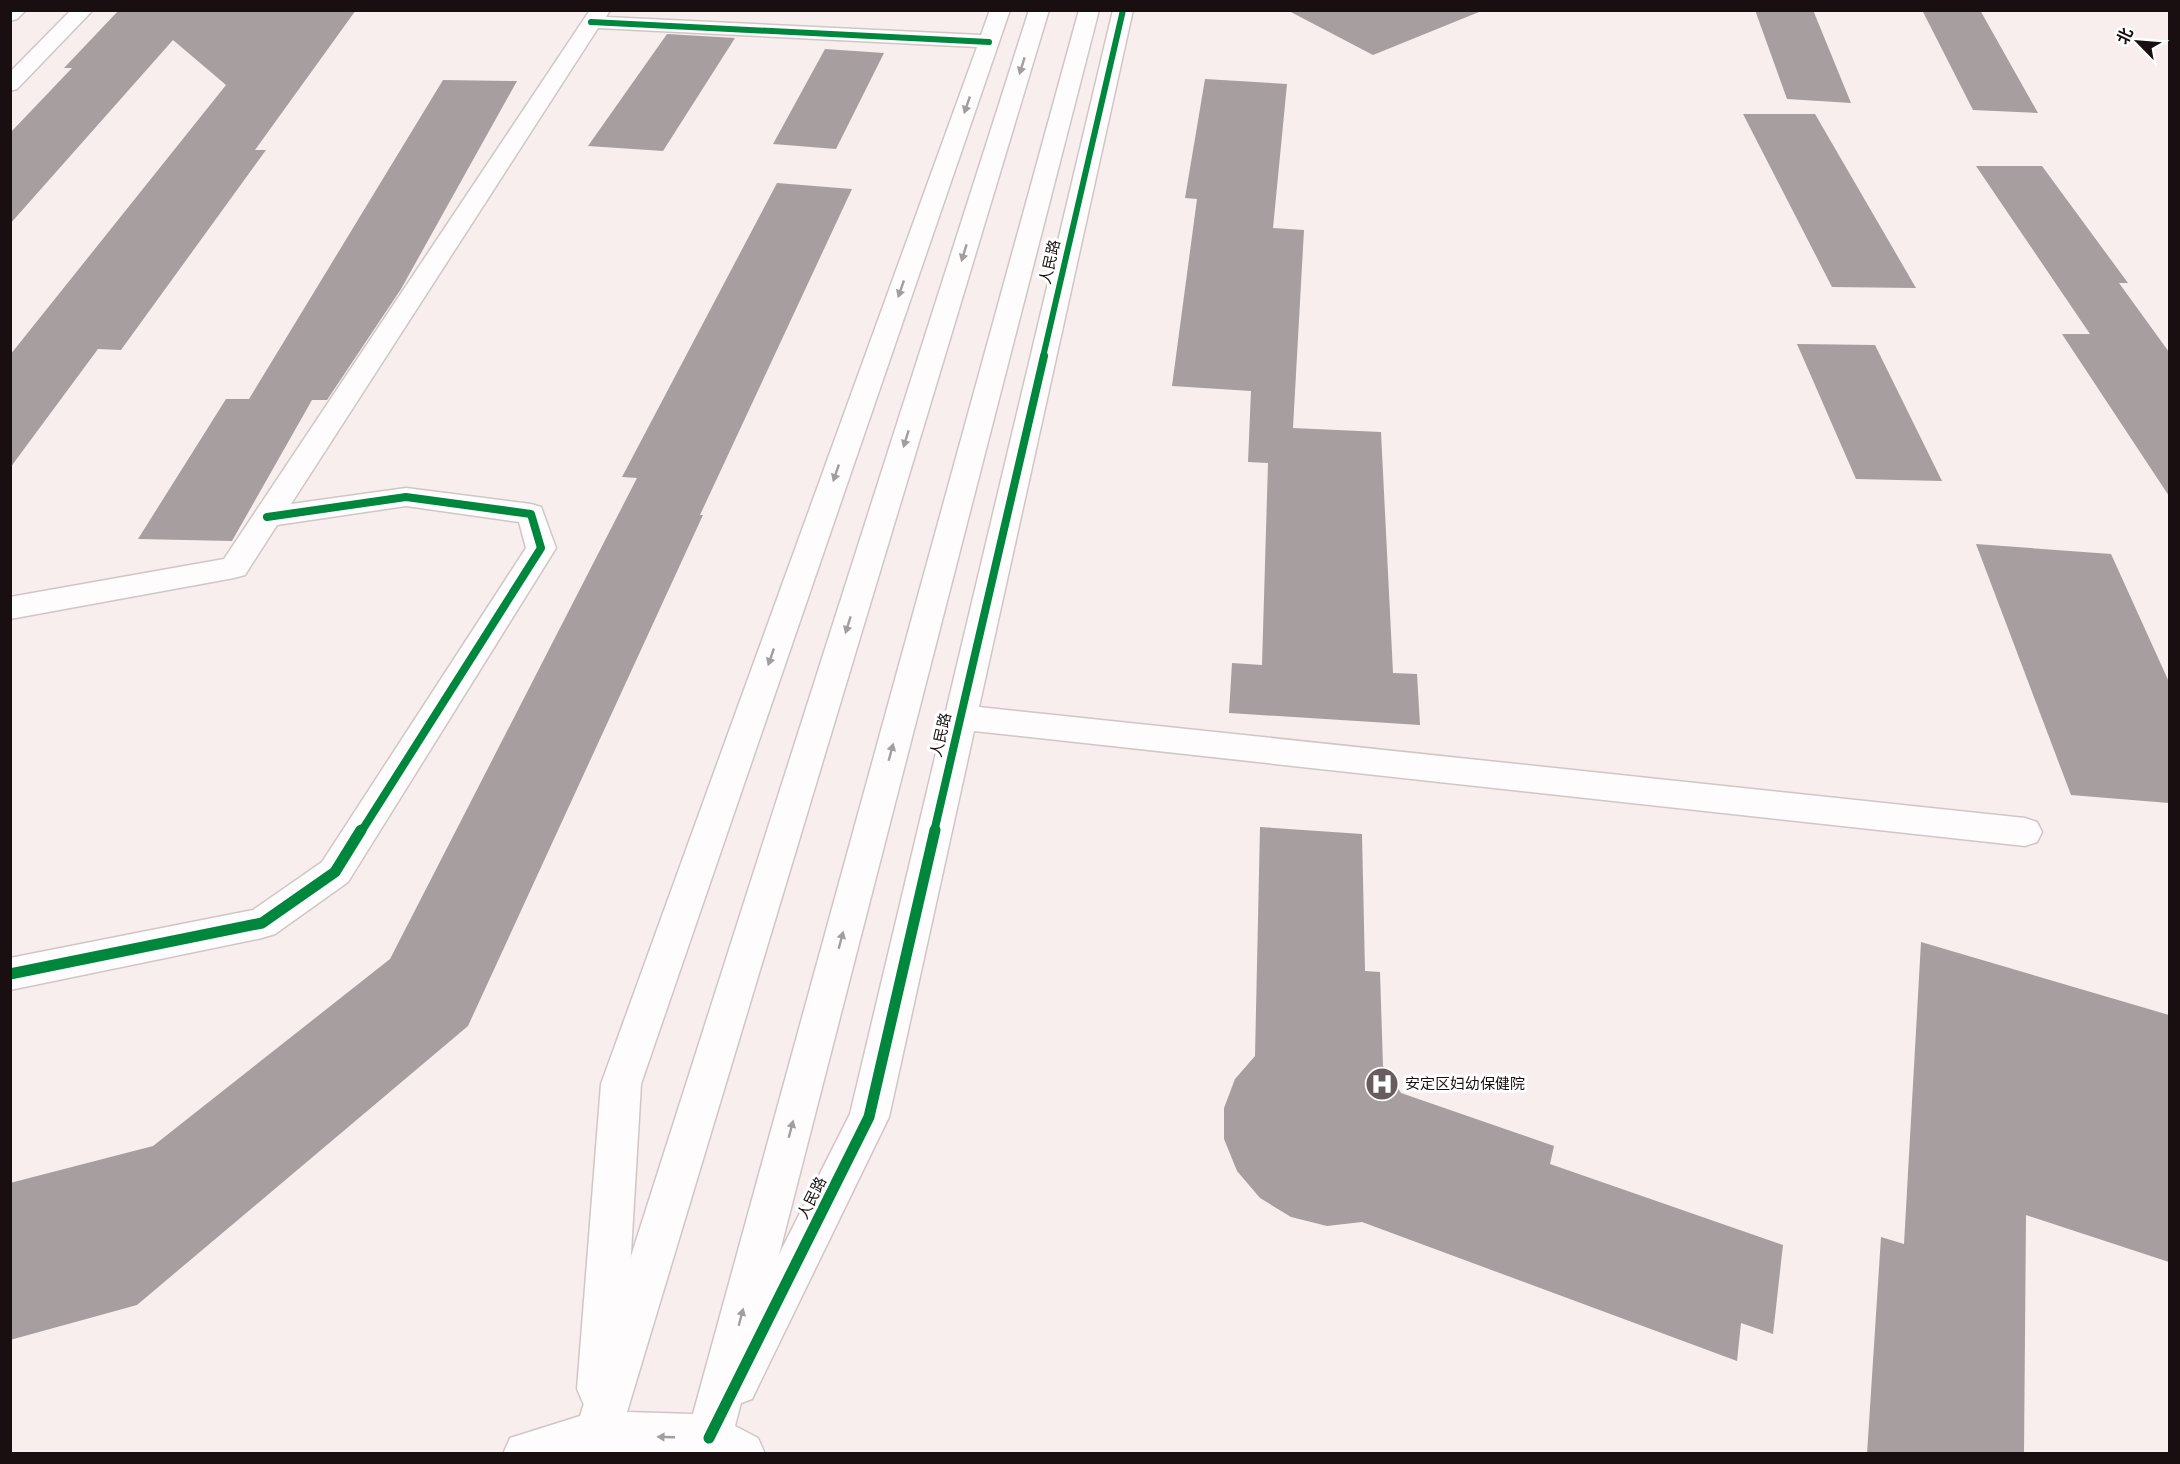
<svg xmlns="http://www.w3.org/2000/svg" width="2180" height="1464" viewBox="0 0 2180 1464" font-family="'DejaVu Sans','Noto Sans SC',sans-serif">
	<style>
		.building { fill: #a79ea0 }
		.lines { fill: none; stroke-linecap: round; stroke-linejoin: round }
		.minor-casing { stroke: #d0c6c6; stroke-width: 3 }
		.major-casing { stroke: #d0c6c6; stroke-width: 3 }
		.minor { fill: #fefcfc; fill-rule: evenodd }
		.major { fill: #fefcfc; fill-rule: evenodd }
		.cycleway-far2-casing { stroke: #fff; stroke-width: 8 }
		.cycleway-far1-casing { stroke: #fff; stroke-width: 12 }
		.cycleway-casing { stroke: #fff; stroke-width: 15 }
		.cycleway-far2 { stroke: #00873e; stroke-width: 6 }
		.cycleway-far1 { stroke: #00873e; stroke-width: 8 }
		.cycleway { stroke: #00873e; stroke-width: 11 }
		.oneway { fill: #a29d9e }
		.labels { text-anchor: middle; dominant-baseline: central; stroke-width: 6; stroke-linejoin: round; paint-order: stroke }
		.street-label { font-size: 15px; fill: #190f10; stroke: #fff }
		.poi-label { font-size: 15px; fill: #190f10; stroke: #fff; text-anchor: start }
	</style>
	<rect width="100%" height="100%" fill="#f8eeee"/>
	<g class="building">
		<path d="M119 10H356L255 150H266L121 350 98 349 10 468V355L226 85 173 40 10 224V133L72 68H64Z"/>
		<path d="M1287 10H1479V12L1373 55Z"/>
		<path d="M1755 10H1813L1851 103 1787 99Z"/>
		<path d="M1922 10H1980L2038 113 1973 110Z"/>
		<path d="M667 34 735 38 663 151 588 146Z"/>
		<path d="M825 49 884 53 836 149 773 144Z"/>
		<path d="M1205 79 1287 84 1273 228 1304 230 1293 428 1381 432 1393 673 1417 674 1420 725 1229 713 1232 663 1262 665 1268 463 1248 462 1251 391 1172 386 1197 199 1185 198Z"/>
		<path d="M443 80 517 81 401 289 327 400H312L232 541 138 539 226 399H249Z"/>
		<path d="M1743 114H1815L1916 288 1832 287Z"/>
		<path d="M1976 166H2042L2128 283H2119L2169 352V496L2062 334H2090Z"/>
		<path d="M777 183 852 189 700 515H703L468 1026 137 1305 10 1340V1183L153 1146 390 959 637 478 622 477Z"/>
		<path d="M1797 344 1875 345 1942 481 1856 479Z"/>
		<path d="M1976 544 2111 554 2169 682V803L2071 795Z"/>
		<path d="M1260 827 1362 834 1365 971 1380 972 1383 1066 1401 1093 1554 1146 1550 1164 1783 1245 1773 1334 1741 1323 1737 1361 1362 1222 1327 1226 1291 1217 1260 1198 1237 1171 1224 1139V1108L1235 1079 1255 1056Z"/>
		<path d="M1921 942 2169 1015V1262L2026 1215 2024 1454H1867L1881 1237 1904 1244Z"/>
	</g>
	<g class="lines">
		<defs>
			<g id="minor">
				<path d="M10 10H26L17 19 10 21Z"/>
				<path d="M71 10H93L17 89 10 91V72Z"/>
				<path d="M590 10H610L606 17 981 35 990 10H1010L641 1084 623 1389 616 1405 600 1412 584 1405 577 1389 601 1084 977 47 598 28 291 504 406 488 531 504 541 507 556 548 348 882 275 934 262 938 10 990V958L253 910 322 862 526 548 519 522 406 506 277 525 245 575 234 578 10 619V597L224 559Z"/>
				<path d="M1113 10H1133L979 707 2025 818 2037 822 2042 832 2037 842 2025 846 974 731 889 1117 752 1399 736 1405 720 1399 714 1383 850 1114Z"/>
			</g>
			<path id="major" d="M1029 10H1049L627 1412 693 1414 1079 10H1099L735 1426 758 1438 765 1454H503L510 1438 580 1416Z"/>
		</defs>
		<use href="#minor" class="minor-casing"/>
		<use href="#major" class="major-casing"/>
		<use href="#minor" class="minor"/>
		<use href="#major" class="major"/>
		<defs>
			<g id="cycleway-far2">
				<path d="M591 22 989 42"/>
				<path d="M1043 357 1123 10"/>
			</g>
			<g id="cycleway-far1">
				<path d="M267 517 406 497 531 514 541 548 361 832"/>
				<path d="M934 832 1044 356"/>
			</g>
			<g id="cycleway">
				<path d="M10 974 262 923 335 872 361 830"/>
				<path d="M709 1438 869 1117 935 830"/>
			</g>
		</defs>
		<use href="#cycleway-far2" class="cycleway-far2-casing"/>
		<use href="#cycleway-far1" class="cycleway-far1-casing"/>
		<use href="#cycleway" class="cycleway-casing"/>
		<use href="#cycleway-far2" class="cycleway-far2"/>
		<use href="#cycleway-far1" class="cycleway-far1"/>
		<use href="#cycleway" class="cycleway"/>
	</g>
	<defs><path id="oneway-solid" d="M-6-.8H1V-3.2L6.5 0L1 3.2V.8H-6Z" transform="scale(1.5)"/></defs>
	<g class="oneway">
		<use href="#oneway-solid" transform="translate(1022 66) rotate(107)"/>
		<use href="#oneway-solid" transform="translate(967 105) rotate(109)"/>
		<use href="#oneway-solid" transform="translate(964 253) rotate(107)"/>
		<use href="#oneway-solid" transform="translate(901 289) rotate(109)"/>
		<use href="#oneway-solid" transform="translate(906 439) rotate(107)"/>
		<use href="#oneway-solid" transform="translate(836 473) rotate(109)"/>
		<use href="#oneway-solid" transform="translate(848 625) rotate(107)"/>
		<use href="#oneway-solid" transform="translate(771 657) rotate(109)"/>
		<use href="#oneway-solid" transform="translate(891 752) rotate(-75)"/>
		<use href="#oneway-solid" transform="translate(841 940) rotate(-75)"/>
		<use href="#oneway-solid" transform="translate(791 1129) rotate(-75)"/>
		<use href="#oneway-solid" transform="translate(741 1317) rotate(-75)"/>
		<use href="#oneway-solid" transform="translate(666 1437) rotate(-178)"/>
	</g>
	<defs>
		<symbol id="hospital-disc" viewBox="-11 -11 22 22"><circle r="9.5" fill="#675d5e" stroke="#fff"/><path d="M-5-5h3v3.5h4V-5h3V5h-3V1.5h-4V5h-3Z" fill="#fff"/></symbol>
	</defs>
	<g fill-rule="evenodd">
		<use href="#hospital-disc" x="1363" y="1065" width="38" height="38"/>
	</g>
	<g class="labels">
		<g class="street-label">
			<text transform="translate(1050 262) rotate(-77)">人民路</text>
			<text transform="translate(941 735) rotate(-77)">人民路</text>
			<text transform="translate(812 1198) rotate(-63)">人民路</text>
		</g>
		<g class="poi-label">
			<text x="1405" y="1084">安定区妇幼保健院</text>
		</g>
	</g>
	<rect width="2180" height="1464" fill="none" stroke="#190f10" stroke-width="24"/>
	<g transform="translate(2138 42) rotate(295)" stroke="#ffffff" stroke-width="4.5" paint-order="stroke">
	<path d="M0-4.5L10 22L0 15L-10 22Z" fill="#190f10"/>
	<text y="-9" font-size="16" font-weight="bold" text-anchor="middle" fill="#190f10">北</text>
	</g>
</svg>
